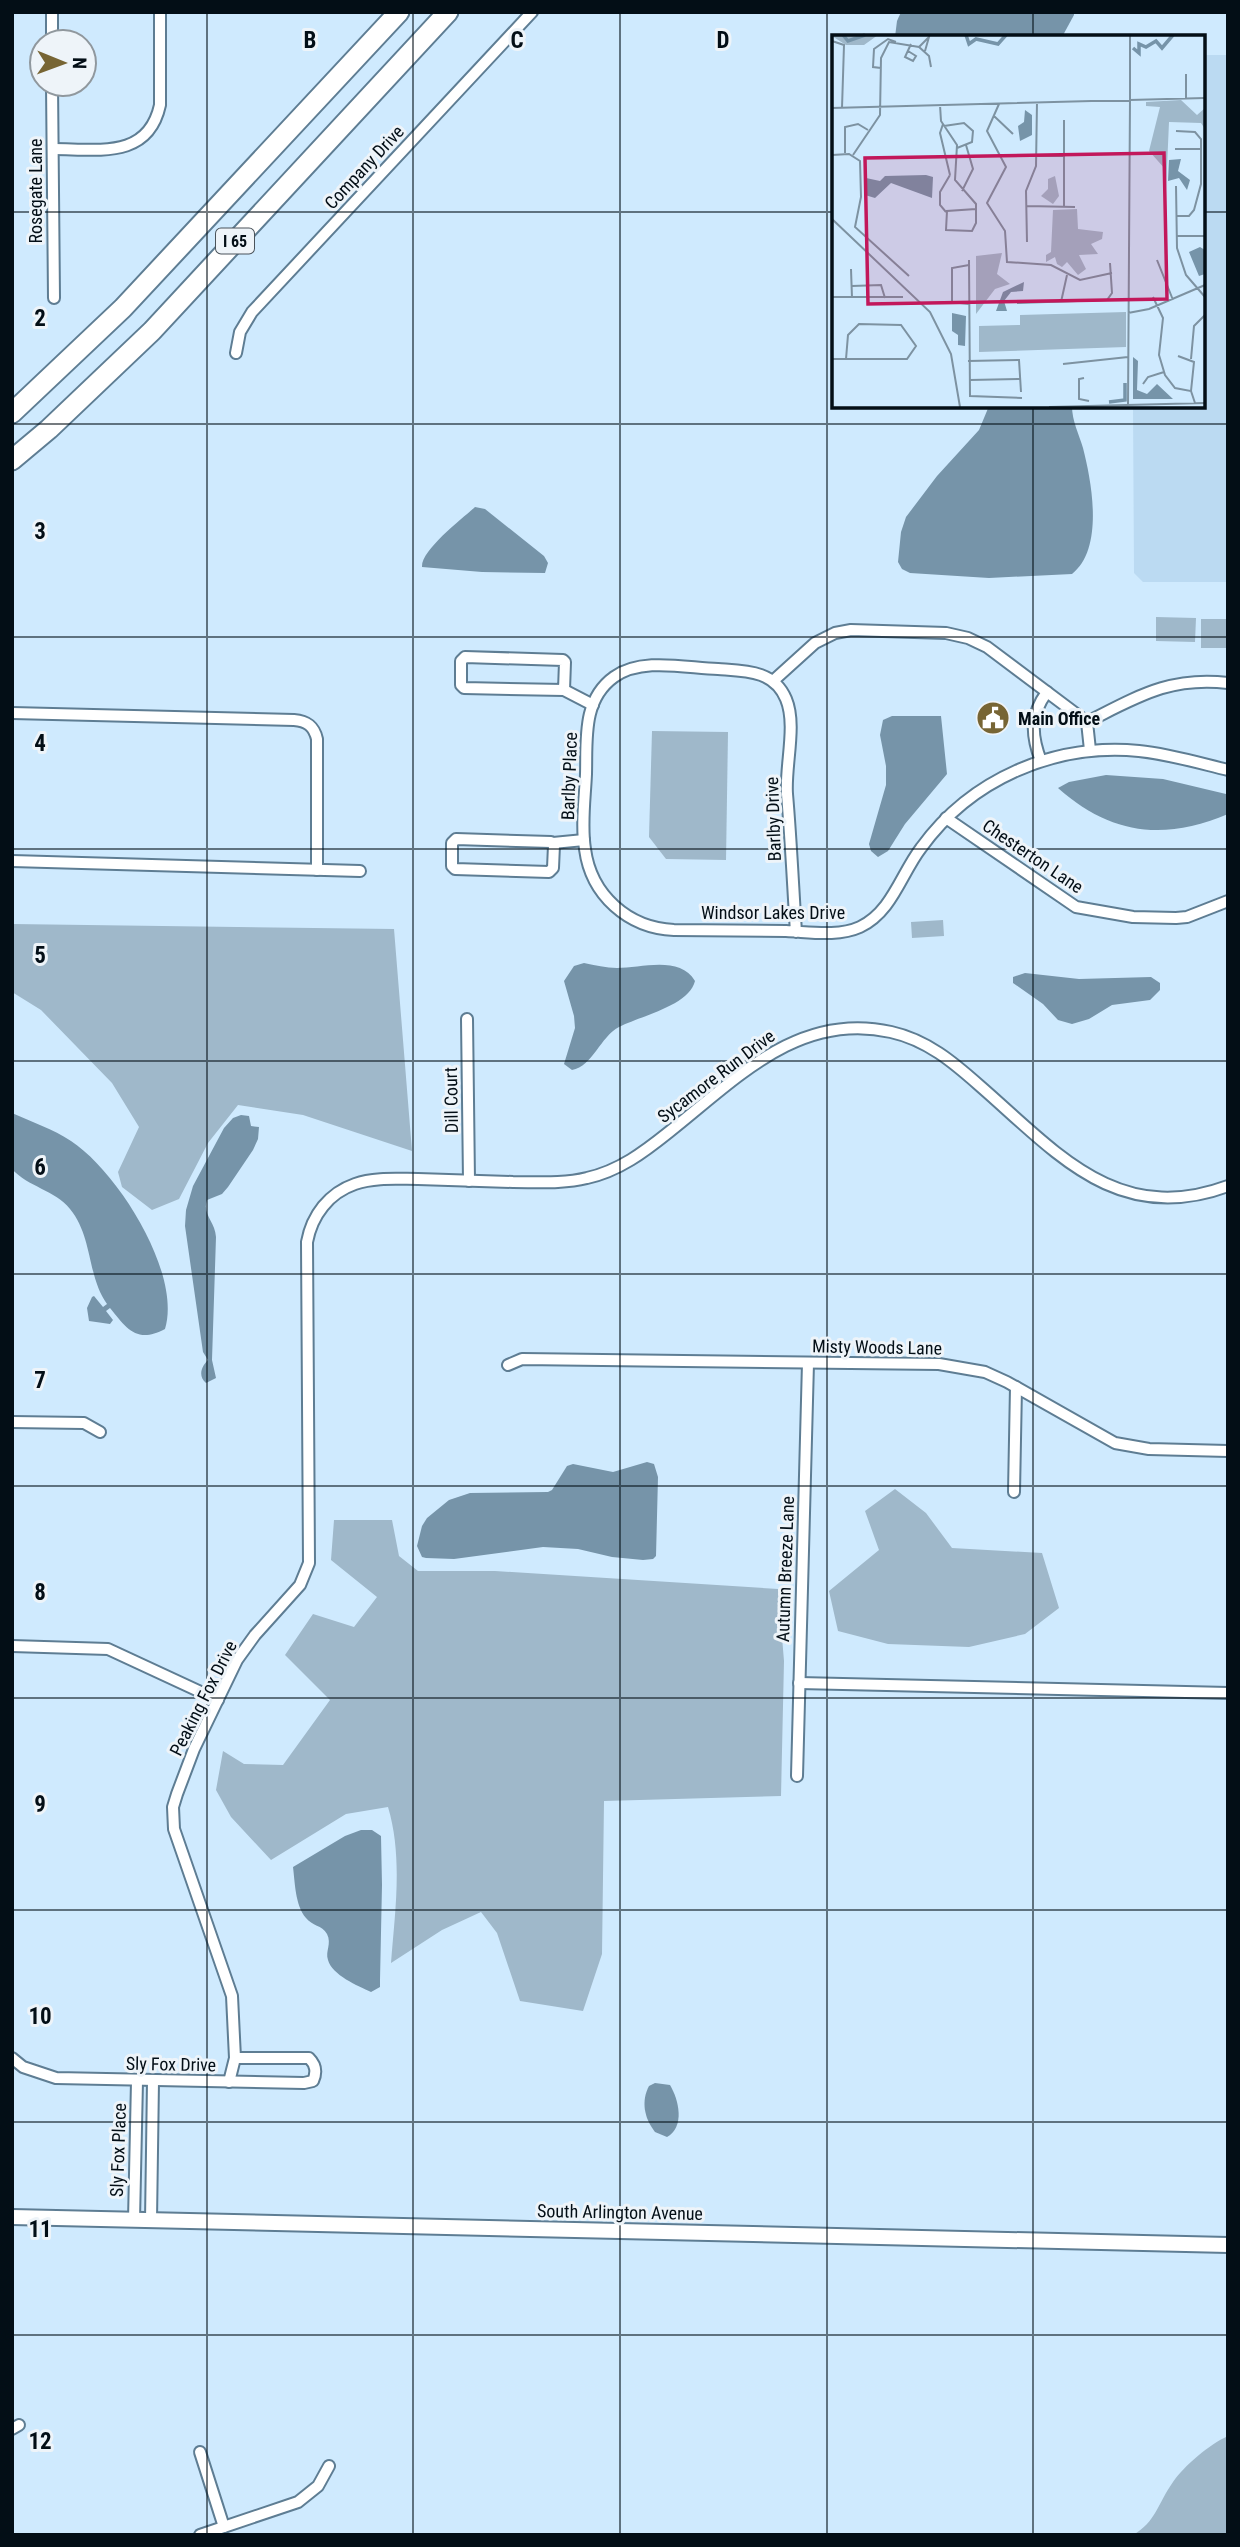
<svg xmlns="http://www.w3.org/2000/svg" width="1240" height="2547" viewBox="0 0 1240 2547" font-family="'Roboto Condensed',sans-serif">
	<style>
		.built { fill: #bbdaf2 }
		.green { fill: #9fb8ca }
		.water { fill: #7694a9 }
		.lines { fill: none; stroke-linecap: round; stroke-linejoin: round }
		.street-casing { stroke: #5e7d93; stroke-width: 14 }
		.secondary-casing { stroke: #5e7d93; stroke-width: 18 }
		.highway-casing { stroke: #5e7d93; stroke-width: 23 }
		.street { stroke: #fff; stroke-width: 10 }
		.secondary { stroke: #fff; stroke-width: 14 }
		.highway { stroke: #fff; stroke-width: 19 }
		.grid { fill: none; stroke: #030e16; stroke-width: 2; stroke-opacity: 0.55 }
		.labels { text-anchor: middle; dominant-baseline: central; stroke-width: 6; stroke-linejoin: round; paint-order: stroke }
		.shield { fill: #eef4f9; stroke: #4a535a; stroke-width: 2 }
		.shield-label { font-size: 16px; font-weight: bold; fill: #030e16 }
		.street-label { font-size: 18px; fill: #030e16; stroke: #eef4f9 }
		.poi-label { font-size: 18px; font-weight: bold; fill: #030e16; stroke: #eef4f9; text-anchor: start }
		.inset-river { fill: none; stroke: #7694a9; stroke-width: 3.5 }
		.inset-road { fill: none; stroke: #7d92a1; stroke-width: 2 }
		.view { fill: #c2185b; fill-opacity: 0.15; stroke: #c2185b; stroke-width: 3.5 }
		.inset-edge { fill: none; stroke: #030e16; stroke-width: 3.5 }
		.grid-label { font-size: 23px; text-anchor: middle; font-weight: bold; fill: #030e16; stroke: #eef4f9; stroke-width: 6; stroke-linejoin: round; paint-order: stroke }
	</style>
	<rect width="100%" height="100%" fill="#cfeafe"/>
	<path class="built" d="M1203 55H1228V582H1143L1134 573 1133 406H1203Z"/>
	<g class="green">
		<path d="M1156 617 1196 618 1195 642 1156 641Z"/>
		<rect x="1201" y="619" width="27" height="29"/>
		<path d="M652 731 728 732 726 860 666 859 649 837Z"/>
		<path d="M943 920 944 936 912 938 911 922Z"/>
		<path d="M12 924 394 929 412 1151 303 1115 238 1105 208 1143 179 1199 152 1210 122 1187 118 1172 139 1127 112 1083 41 1010 12 992Z"/>
		<path d="M895 1489 926 1513 952 1548 1042 1553 1059 1608 1025 1634 969 1647 888 1644 838 1631 829 1591 879 1550 865 1511Z"/>
		<path d="M334 1520H392L399 1556 418 1571H495L778 1589 784 1661 781 1796 604 1801 602 1954 583 2011 520 2001 497 1933 481 1912 442 1930 391 1963C395 1912 403 1857 388 1807L346 1814 271 1860 231 1817 216 1790 223 1751 244 1764 283 1765 330 1700 285 1655 313 1614 354 1627 377 1597 331 1560Z"/>
		<path d="M1228 2436V2535H1133C1156 2522 1158 2503 1173 2482 1184 2466 1210 2444 1228 2436Z"/>
	</g>
	<g class="water">
		<path d="M901 12H1074V15L1062 37H895L897 21Z"/>
		<path d="M989 406H1072C1072 421 1079 434 1083 448 1092 483 1104 549 1072 574L989 578 910 573 902 569 898 562 901 532 906 517 937 476 979 430Z"/>
		<path d="M475 507 485 509 544 556 548 563 545 573 482 572 422 567C421 550 462 519 475 507Z"/>
		<path d="M892 716H941L947 774 905 824 888 851 878 857 871 851 869 844 886 785V766L880 735 883 720Z"/>
		<path d="M1106 775 1163 779 1226 794 1228 814C1164 841 1111 835 1058 788L1069 782Z"/>
		<path d="M584 963C595 965 606 968 617 968 641 968 680 955 695 981 689 1006 640 1016 619 1027 600 1037 593 1066 572 1070L564 1064 575 1028 574 1016 564 981 574 966Z"/>
		<path d="M1025 973 1079 979 1151 977 1160 983V990L1150 1000 1112 1005 1089 1019 1072 1024 1058 1020 1043 1004 1013 983V977Z"/>
		<path d="M12 1113C32 1122 53 1129 71 1141 117 1171 182 1273 165 1329 137 1344 127 1329 110 1308L106 1311 113 1320 110 1324 89 1321 87 1308 92 1297 94 1296 103 1307 107 1304C87 1276 93 1237 70 1209 55 1190 28 1187 12 1169Z"/>
		<path d="M241 1115 249 1116 251 1126 259 1127 258 1139 253 1150 228 1187 222 1194 207 1200C202 1215 215 1221 216 1237L212 1360 216 1378 206 1383C198 1376 201 1367 208 1360L203 1352 185 1226 186 1210 193 1186 224 1128 233 1118Z"/>
		<path d="M647 1462 654 1464 658 1477 656 1556 653 1559 643 1560 612 1557 578 1549 543 1547 454 1559 426 1558 422 1557 417 1546 422 1526 427 1518 449 1500 470 1493 548 1492 552 1490 567 1466 573 1464 613 1472Z"/>
		<path d="M361 1830H372L381 1836 382 1885 380 1980V1987L371 1992C358 1986 332 1975 328 1960 325 1951 332 1944 327 1934 322 1925 312 1926 306 1918 295 1905 295 1882 293 1867L345 1836Z"/>
		<path d="M655 2083 670 2085C679 2100 685 2127 667 2137L655 2132C644 2118 641 2101 649 2086Z"/>
	</g>
	<g class="lines">
		<defs>
			<g id="street">
				<path d="M52 12V42"/>
				<path d="M52 84 54 298"/>
				<path d="M53 149C97 149 148 160 160 105V12"/>
				<path d="M236 353 240 332 252 312 532 12"/>
				<path d="M465 657 563 660 565 662 564 690 464 688 461 685V661Z"/>
				<path d="M773 681 815 643 835 633 851 630 946 633 968 638 987 647 1087 722"/>
				<path d="M564 690 593 705"/>
				<path d="M12 713 294 720C307 721 314 726 317 739V870"/>
				<path d="M1087 722C1137 697 1170 676 1228 683"/>
				<path d="M1087 722 1090 750"/>
				<path d="M1041 761C1031 735 1030 715 1047 692"/>
				<path d="M946 818 1076 907 1133 917 1176 918 1187 917 1228 901"/>
				<path d="M456 839 551 842 554 845 553 868 549 872 455 869 452 866V843Z"/>
				<path d="M553 843 584 840"/>
				<path d="M12 861 360 871"/>
				<path d="M796 932C793 886 791 840 787 794 785 765 797 725 786 699 774 670 745 671 718 669 686 668 642 657 614 677 582 700 587 740 586 774 585 798 581 825 585 849 591 895 628 928 674 930 712 930 749 931 786 931 810 932 838 937 860 927 892 912 901 874 921 848 971 779 1054 743 1139 751 1169 754 1199 763 1228 770"/>
				<path d="M467 1019 469 1181"/>
				<path d="M508 1365 522 1359 939 1364 985 1372 1007 1382 1115 1443 1149 1449 1228 1451"/>
				<path d="M12 1422 84 1423 100 1432"/>
				<path d="M1014 1492 1016 1387"/>
				<path d="M12 1646 108 1649 218 1700"/>
				<path d="M799 1683 1228 1693"/>
				<path d="M797 1776 808 1363"/>
				<path d="M12 2058 23 2067 56 2078 304 2083 313 2081C317 2072 316 2065 309 2058H235"/>
				<path d="M229 2082 235 2058 232 1996 174 1829 173 1807 177 1794 194 1749 237 1660 255 1635 300 1585 309 1563 307 1242C312 1215 329 1193 355 1184 374 1177 398 1179 418 1179 450 1180 482 1181 513 1182 538 1182 563 1184 587 1178 619 1171 644 1152 669 1132 735 1080 798 1011 891 1032 927 1040 953 1062 980 1086 1056 1152 1117 1227 1228 1186"/>
				<path d="M134 2220 137 2081"/>
				<path d="M151 2220 153 2081"/>
				<path d="M12 2429 19 2425"/>
				<path d="M200 2452 224 2527"/>
				<path d="M200 2535 298 2502 318 2486 329 2466"/>
			</g>
			<path id="secondary" d="M12 2217 1228 2245"/>
			<g id="highway">
				<path d="M12 413 123 308 399 12"/>
				<path d="M12 460 49 429 152 331 448 12"/>
			</g>
		</defs>
		<use href="#street" class="street-casing"/>
		<use href="#secondary" class="secondary-casing"/>
		<use href="#highway" class="highway-casing"/>
		<use href="#street" class="street"/>
		<use href="#secondary" class="secondary"/>
		<use href="#highway" class="highway"/>
	</g>
	<path class="grid" d="M207 12V2535M413 12V2535M620 12V2535M827 12V2535M1033 12V37M12 212H834M1203 212H1228M1033 406V2535M12 424H1228M12 637H1228M12 849H1228M12 1061H1228M12 1274H1228M12 1486H1228M12 1698H1228M12 1910H1228M12 2122H1228M12 2335H1228"/>
	<defs>
		<symbol id="civic-disc" viewBox="-11 -11 22 22"><circle r="9.5" fill="#776534" stroke="#eef4f9"/><path d="M-.6-6.5H3V-4.5H.6V-3L4-1V1h2V6H-6V1h2V-1L-.6-3ZM-1.2 2.5V6h2.4V2.5Z" fill="#fff"/></symbol>
	</defs>
	<g fill-rule="evenodd">
		<use href="#civic-disc" x="974" y="699" width="38" height="38"/>
	</g>
	<g class="labels">
		<rect class="shield" x="216" y="228.5" width="38" height="25" rx="5"/>
		<g class="shield-label">
			<text x="235" y="241">I 65</text>
		</g>
		<g class="street-label">
			<text transform="translate(364 167) rotate(-47)">Company Drive</text>
			<text transform="translate(35 191) rotate(-90)">Rosegate Lane</text>
			<text transform="translate(569 776) rotate(-88)">Barlby Place</text>
			<text transform="translate(773 819) rotate(-92)">Barlby Drive</text>
			<text transform="translate(1033 856) rotate(34)">Chesterton Lane</text>
			<text x="773" y="912">Windsor Lakes Drive</text>
			<text transform="translate(716 1076) rotate(-37)">Sycamore Run Drive</text>
			<text transform="translate(451 1100) rotate(-91)">Dill Court</text>
			<text transform="translate(877 1347) rotate(1)">Misty Woods Lane</text>
			<text transform="translate(785 1569) rotate(-88)">Autumn Breeze Lane</text>
			<text transform="translate(203 1698) rotate(-63)">Peaking Fox Drive</text>
			<text transform="translate(171 2064) rotate(1)">Sly Fox Drive</text>
			<text transform="translate(118 2150) rotate(-88)">Sly Fox Place</text>
			<text transform="translate(620 2212) rotate(1)">South Arlington Avenue</text>
		</g>
		<g class="poi-label">
			<text x="1018" y="718">Main Office</text>
		</g>
	</g>
	<g transform="translate(832 35)">
		<rect width="373" height="373" fill="#cfeafe"/>
		<path d="M46 0 32 10H14L0 1ZM349 65 365 80 373 73V94L369 88 337 87 334 155V135L317 116 328 72 314 71V67ZM223 141 227 161 221 169 209 161 216 154V144ZM245 174 246 194 271 197 270 204 259 209 266 219 247 220 254 234 246 240 235 227 230 232 225 229 223 222 214 227V220L219 217 221 175ZM170 218 165 239 178 249 163 254 144 279V221ZM294 277V312L147 317V291L188 290V280Z" fill="#9fb8ca"/>
		<path d="M193 75 200 80V100L188 106 186 91 192 87ZM349 124 346 136 358 145 355 155 347 143 336 146 337 125ZM94 140 101 142 100 163 59 148 43 163 33 160 34 143 48 146 53 141ZM368 212 373 215V239L367 241 357 217ZM192 247 191 256 179 257 172 266 175 276H164L171 257ZM120 278 134 281 133 311 126 310V300L120 296ZM301 322 306 326 305 355 315 359 325 349 341 364H301Z" fill="#7694a9"/>
		<path class="inset-river" d="M11 0 16 6 33 0M134 0 137 9 144 4 166 9 174 0M301 13 307 18V9L314 12 324 6 330 13 341 0M277 367 293 365V348"/>
		<path class="inset-road" d="M0 6 12 10 10 73M87 12 97 2 93 16M76 16 84 21 81 26 73 22 79 9M49 33 41 32 42 14 56 4 64 7M354 64V39M298 65V0M167 69 155 96 174 132 155 168 173 196 175 227 219 230 248 245 280 238M108 70 109 86 125 110 123 145 144 169V188L140 196 114 195 115 176 144 174M0 73 373 63M162 81 181 99M111 89 108 98 118 140M112 91 132 88 141 96 140 107 125 113M344 96 363 97 369 104V149L362 175 357 181H344M343 114H369M13 118V92L26 89 36 95M0 120 17 119 28 126 29 162 23 192 77 241M21 120 48 80 49 23 57 7 87 12 97 21 99 32M195 121H232M344 151 345 213 354 240 373 262M130 156 141 134 134 110M195 171 243 172M232 172V85M114 177 108 170V157L118 140M0 184 98 277 119 319 128 372M344 201H373M195 207 194 156 204 131 205 67M137 225 138 361 190 363M325 225 341 265M19 234 20 263M20 251 49 250 53 263M0 262H71M321 262 331 283 327 320 333 340 343 353 359 356 363 368M229 267 235 240M185 268 275 265 280 258 278 228M137 269 120 267V233L137 230M296 278 317 274 373 250M346 321 362 327 359 356M0 324H75L84 311 69 290 27 289 16 300 14 324M359 324 362 291 373 280M136 326 187 325 189 357M231 329 296 322M252 343 247 344V364L257 366M138 345 188 344M311 349 316 342 332 337M296 371 298 65M217 372 373 368"/>
		<path class="view" d="M332 118 335 264 36 269 33 123Z"/>
		<rect width="373" height="373" class="inset-edge"/>
	</g>
	<g class="grid-label">
		<text x="310" y="48">B</text>
		<text x="517" y="48">C</text>
		<text x="723" y="48">D</text>
		<text x="40" y="326">2</text>
		<text x="40" y="539">3</text>
		<text x="40" y="751">4</text>
		<text x="40" y="963">5</text>
		<text x="40" y="1175">6</text>
		<text x="40" y="1388">7</text>
		<text x="40" y="1600">8</text>
		<text x="40" y="1812">9</text>
		<text x="40" y="2024">10</text>
		<text x="40" y="2237">11</text>
		<text x="40" y="2449">12</text>
	</g>
	<rect width="1240" height="2547" fill="none" stroke="#030e16" stroke-width="28"/>
	<g transform="translate(63 63) rotate(91)"><circle r="33" fill="#eef4f9" stroke="#90989e" stroke-width="2"/>
	<path d="M0-5L12 26L0 18L-12 26Z" fill="#776534"/>
	<text y="-10" font-size="19" font-weight="bold" text-anchor="middle" fill="#030e16">N</text>
	</g>
</svg>
